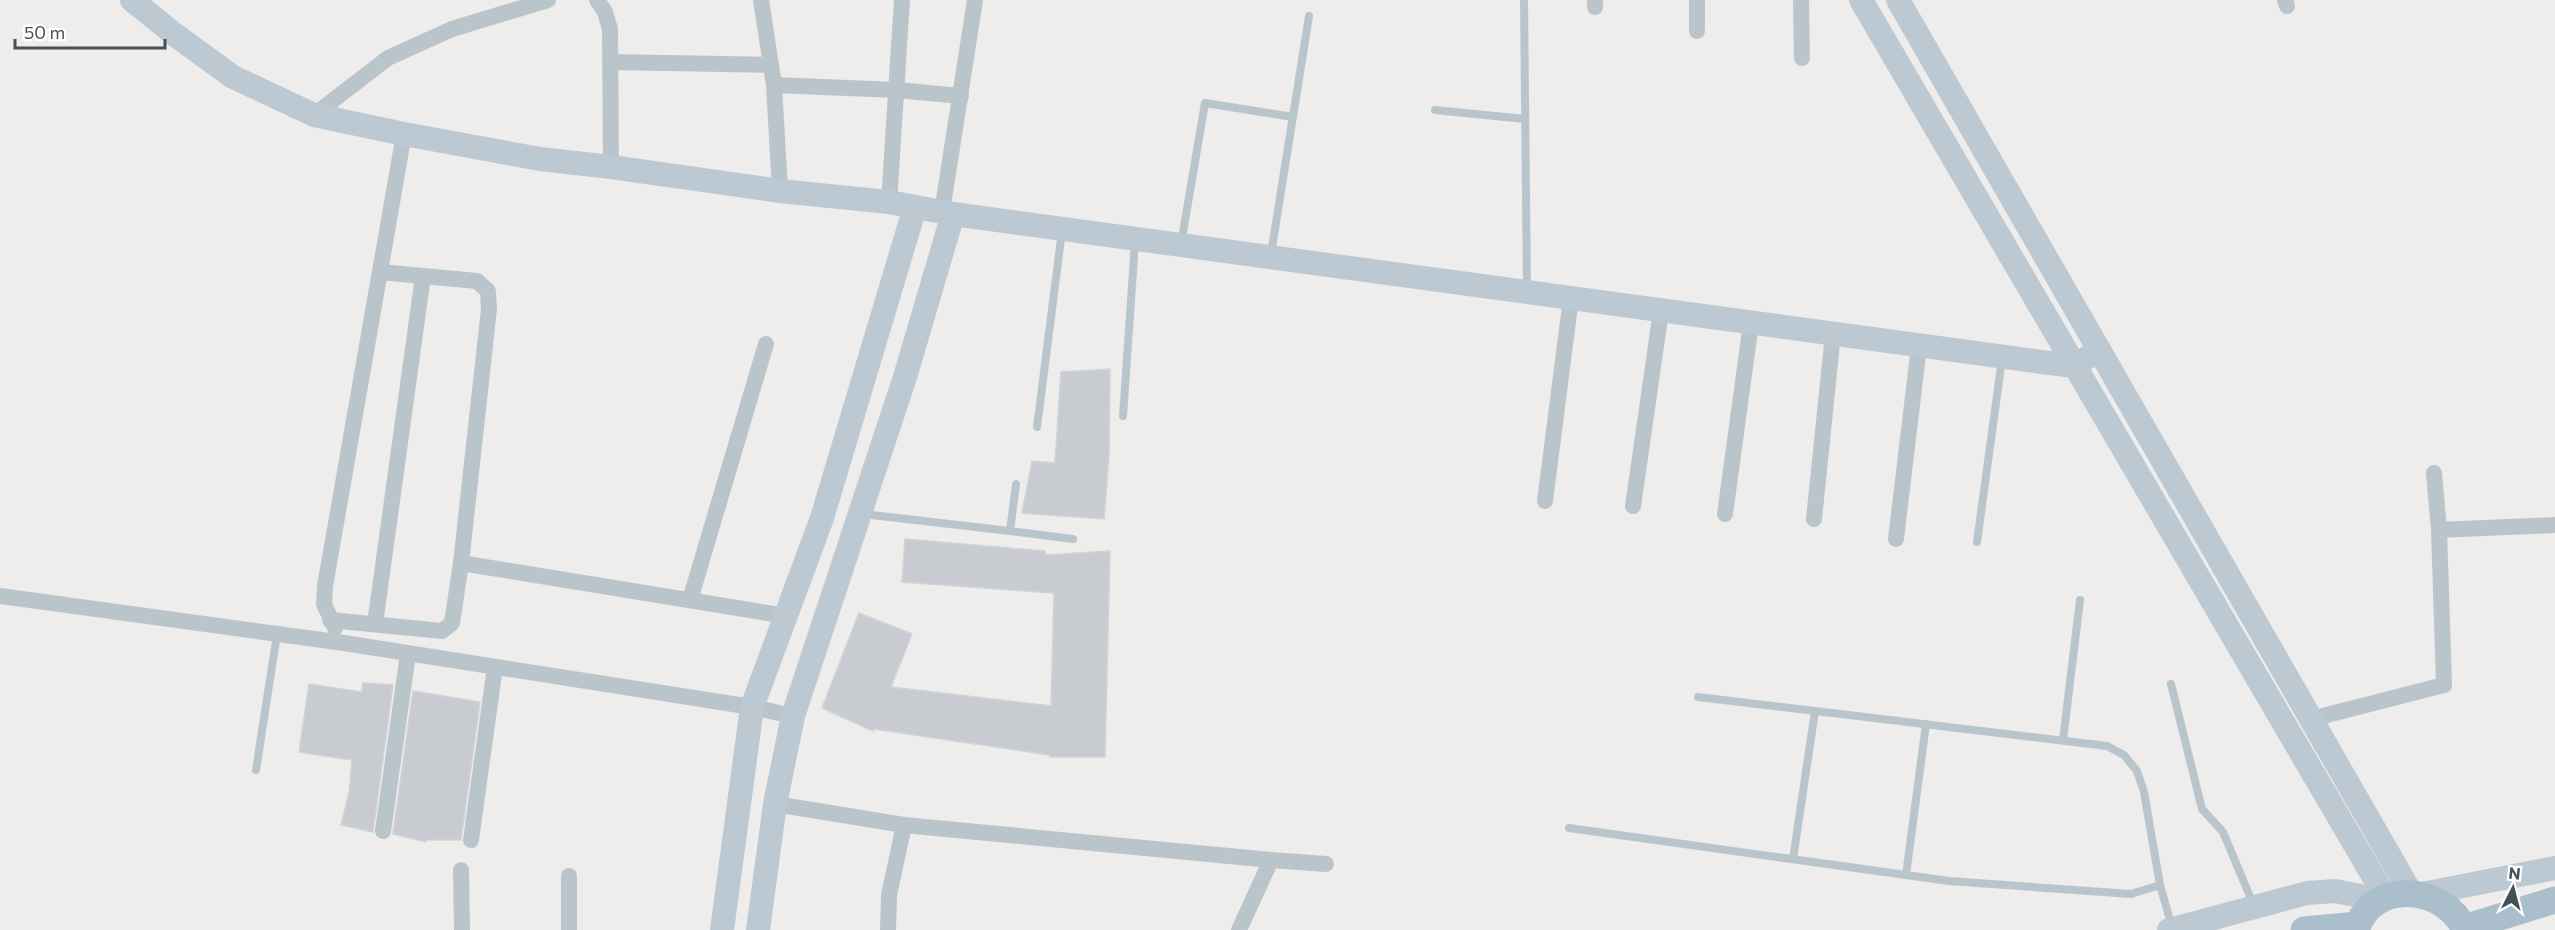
<svg xmlns="http://www.w3.org/2000/svg" width="2555" height="930" viewBox="0 0 2555 930" font-family="Commissioner,sans-serif">
	<style>
		.building { fill: #c8ccd1; stroke: #d0d3d7; stroke-width: 1.5 }
		.lines { fill: none; stroke-linecap: round; stroke-linejoin: round }
		.lane { stroke: #bac5cb; stroke-width: 8 }
		.street { stroke: #bac5cb; stroke-width: 16 }
		.secondary { stroke: #bcc9d2; stroke-width: 24 }
		.primary { stroke: #abbecb; stroke-width: 27 }
	</style>
	<rect width="100%" height="100%" fill="#efecec"/>
	<g class="building">
		<path d="M1110 369 1109 455 1104 519 1022 513 1032 461 1055 463 1061 372Z"/>
		<path d="M905 539 1045 551V555L1110 551 1105 757H1050V755L874 729 873 731 822 708 859 613 912 634 891 687 1051 706 1054 593 902 582Z"/>
		<path d="M363 683 393 685 373 832 341 825 349 793 352 760 299 752 309 684 362 692Z"/>
		<path d="M413 691 480 702 461 840H426V842L393 834Z"/>
	</g>
	<g class="lines">
		<g class="lane">
			<path d="M1524 0 1527 291"/>
			<path d="M1435 110 1525 119"/>
			<path d="M1181 244 1205 103 1293 117"/>
			<path d="M1271 254 1309 16"/>
			<path d="M1123 416 1135 242"/>
			<path d="M1037 427 1062 231"/>
			<path d="M863 514 1010 531 1016 484"/>
			<path d="M1010 531 1073 539"/>
			<path d="M1977 542 2002 359"/>
			<path d="M2171 684 2202 809 2223 832 2254 906"/>
			<path d="M1698 697 2107 746 2124 755 2137 771 2144 792 2160 885 2172 927"/>
			<path d="M2063 740 2080 600"/>
			<path d="M256 770 277 634"/>
			<path d="M1569 828 1949 881 2131 894 2160 885"/>
			<path d="M1793 859 1815 711"/>
			<path d="M1906 875 1926 724"/>
		</g>
		<g class="street">
			<path d="M597 0 605 12 610 29 611 167"/>
			<path d="M761 0 774 85 780 191"/>
			<path d="M1595 0V7"/>
			<path d="M1697 0V31"/>
			<path d="M1801 0 1802 58"/>
			<path d="M2285 0 2287 6"/>
			<path d="M612 62 771 65"/>
			<path d="M774 85 897 90 961 96"/>
			<path d="M314 115 388 58 452 29 548 0"/>
			<path d="M889 202 902 0"/>
			<path d="M942 212 975 0"/>
			<path d="M1545 501 1571 298"/>
			<path d="M1633 506 1661 311"/>
			<path d="M1725 514 1751 323"/>
			<path d="M1814 519 1833 334"/>
			<path d="M2439 530 2555 525"/>
			<path d="M1896 539 1919 346"/>
			<path d="M461 563 786 616"/>
			<path d="M0 596 344 643 752 707 793 716"/>
			<path d="M690 600 766 344"/>
			<path d="M330 620 442 631 452 623 461 563 489 309 488 291 477 281 380 272"/>
			<path d="M375 624 423 276"/>
			<path d="M335 628 324 604 325 586 404 134"/>
			<path d="M2311 719 2444 685 2439 530 2434 473"/>
			<path d="M775 804 904 825 1271 860 1239 930"/>
			<path d="M383 831 408 654"/>
			<path d="M471 840 495 667"/>
			<path d="M1271 860 1326 864"/>
			<path d="M461 870 462 930"/>
			<path d="M569 930V876"/>
			<path d="M888 930 889 895 904 825"/>
		</g>
		<g class="secondary">
			<path d="M132 0 174 34 233 77 314 115 404 134 540 159 611 167 780 191 889 202 953 214 2042 362 2074 366 2099 350"/>
			<path d="M1861 0 2386 898"/>
			<path d="M1898 0 2411 893"/>
			<path d="M2422 894 2555 868"/>
			<path d="M722 930 752 707 822 518 915 207"/>
			<path d="M758 930 775 804 793 716 905 377 953 214"/>
			<path d="M2169 930 2307 893 2335 891 2381 900"/>
		</g>
		<g class="primary">
			<path d="M2464 928 2555 900"/>
			<path d="M2304 930 2358 925"/>
			<path d="M2356 930C2372 878 2445 885 2465 930"/>
		</g>
	</g>
	<g transform="translate(2513 888) rotate(6)" stroke="#ffffff" stroke-width="4.5" paint-order="stroke">
	<path d="M0-4.5L10 22L0 15L-10 22Z" fill="#455158"/>
	<text y="-9" font-size="16" font-weight="bold" text-anchor="middle" fill="#455158">N</text>
	</g>
	<path d="M15 39v9h150v-9" fill="none" stroke="#455158" stroke-width="3"/>
	<text x="24" y="39" font-size="18" fill="#455158" stroke="#ffffff" stroke-width="4.5" paint-order="stroke">50 m</text>
</svg>
